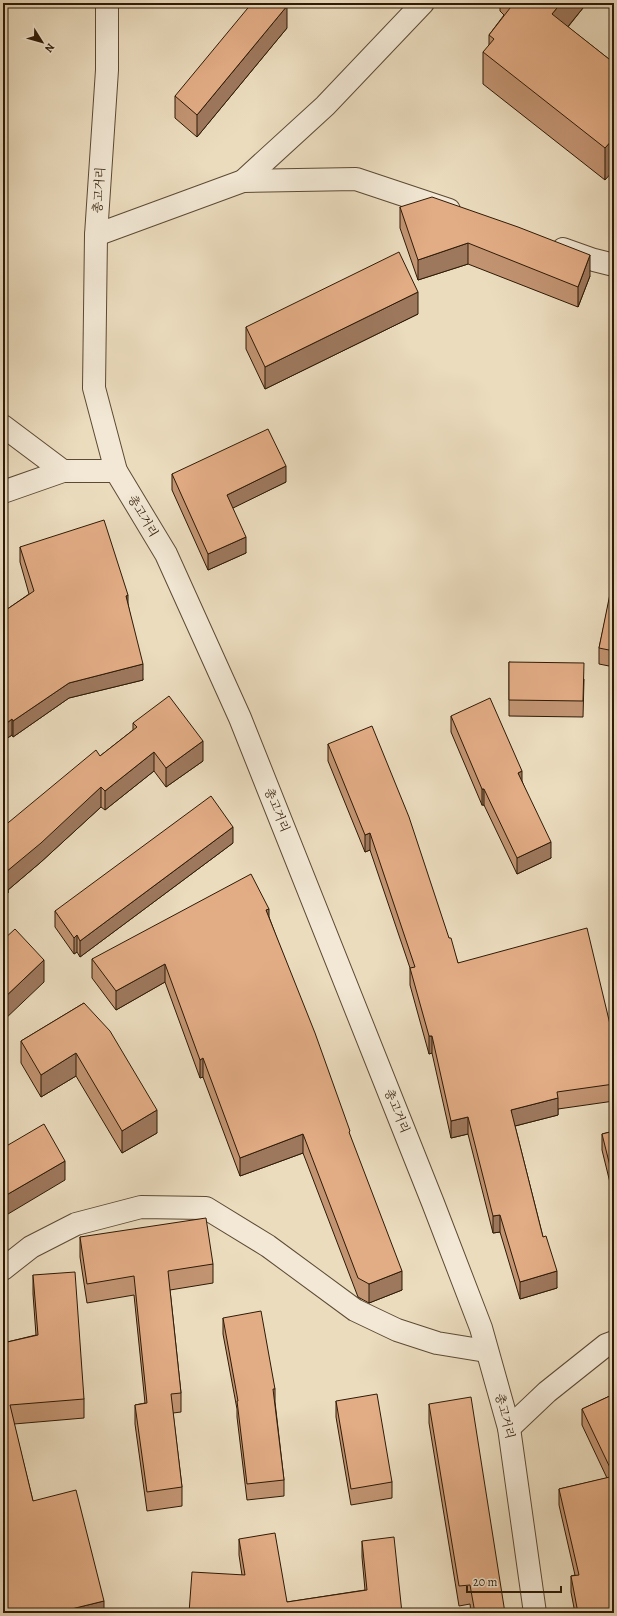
<svg xmlns="http://www.w3.org/2000/svg" width="617" height="1616" viewBox="0 0 617 1616" font-family="Alegreya,'Noto Serif KR',serif">
	<style>
		.lines { fill: none; stroke-linecap: round; stroke-linejoin: round }
		.minor-casing { stroke: #5d4a34; stroke-width: 24 }
		.tertiary-casing { stroke: #5d4a34; stroke-width: 24 }
		.minor { stroke: #f2e8d5; stroke-width: 22 }
		.tertiary { stroke: #f2e8d5; stroke-width: 22 }
		.wall { fill: #c29472; stroke: #2e1a06 }
		.shaded-wall { fill: #9e785d; stroke: #2e1a06 }
		.building { fill: #e2ac85; stroke: #2e1a06 }
		.labels { text-anchor: middle; dominant-baseline: central; stroke-width: 3.5; stroke-linejoin: round; paint-order: stroke }
		.street-label { font-size: 12px; fill: #2e1a06; stroke: #f2e8d5 }
	</style>
	<rect width="100%" height="100%" fill="#ebdcbe"/>
	<filter id="stains"><feTurbulence type="fractalNoise" baseFrequency=".005" numOctaves="4"/><feColorMatrix values="0 0 0 0 .2 0 0 0 0 .09 0 0 0 0 .02 0 0 0 .5 -.17"/></filter>
	<radialGradient id="worn" r=".72"><stop offset=".6" stop-color="#630" stop-opacity="0"/><stop offset="1" stop-color="#630" stop-opacity=".3"/></radialGradient>
	<g class="lines">
		<defs>
			<g id="minor">
				<path d="M243 181 356 179 449 210"/>
				<path d="M96 235 243 181 325 106 423 3"/>
				<path d="M563 249 594 260 614 265"/>
				<path d="M3 492 63 471"/>
				<path d="M3 1269 31 1247 76 1224 141 1207 206 1208 268 1246 355 1310 397 1330 437 1343 486 1351"/>
				<path d="M509 1428 547 1392 606 1345 614 1342"/>
			</g>
			<g id="tertiary">
				<path d="M107 3V70L96 235 94 388 116 471 166 554 240 718 433 1203 481 1328 509 1428 535 1613"/>
				<path d="M3 426 63 471H116"/>
			</g>
		</defs>
		<use href="#minor" class="minor-casing"/>
		<use href="#tertiary" class="tertiary-casing"/>
		<use href="#minor" class="minor"/>
		<use href="#tertiary" class="tertiary"/>
	</g>
	<g class="wall">
		<path d="M500 3H587L568 27 614 63 605 180 483 84V52L489 46V35L504 15 500 11Z"/>
		<path d="M287 28 197 137 175 118V96Z"/>
		<path d="M400 207 590 276 578 307 468 264 418 280 400 228Z"/>
		<path d="M418 314 265 389 246 349V327Z"/>
		<path d="M172 474 286 482 232 508 246 553 208 570 172 490Z"/>
		<path d="M20 547 128 604 143 680 69 698 13 737 12 735 3 741V612L29 594 20 562Z"/>
		<path d="M614 579V667L599 664V648Z"/>
		<path d="M509 662 584 679 583 717 509 716Z"/>
		<path d="M614 706V757L611 756V741Z"/>
		<path d="M451 716 522 781 551 858 517 874 484 805H482L451 732Z"/>
		<path d="M133 723 203 761 166 787 154 771 105 810 101 807 41 862 8 890V893L3 827 100 756 133 730Z"/>
		<path d="M328 744 449 938 458 963 614 1041V1101L558 1109V1115L515 1126 543 1237 557 1288 520 1299 500 1232 493 1233 468 1134 451 1138 432 1053 429 1054 410 985V968L370 850 365 852 328 761Z"/>
		<path d="M233 843 80 957 77 952 74 954 55 927V911Z"/>
		<path d="M269 917 350 1136 402 1290 369 1303 358 1297 303 1153 240 1176 203 1077 200 1078 165 982 116 1010 92 978V959Z"/>
		<path d="M84 1003 157 1133 122 1153 76 1076 41 1097 21 1063V1041Z"/>
		<path d="M614 1131V1199L602 1150V1134Z"/>
		<path d="M80 1237 213 1264V1283L170 1290 181 1393V1412L173 1413 182 1487V1506L147 1511 135 1424V1405L145 1403 134 1295 87 1303 80 1257Z"/>
		<path d="M33 1275 84 1399V1418L14 1424 33 1501 104 1613H3V1343L36 1335 33 1294Z"/>
		<path d="M223 1318 275 1389V1402L284 1480V1496L247 1500 237 1417V1409L223 1334Z"/>
		<path d="M614 1394V1613H575L571 1592V1576L575 1575 559 1505V1489L607 1478 582 1425V1409Z"/>
		<path d="M336 1401 392 1482V1498L351 1505 336 1417Z"/>
		<path d="M429 1404 505 1613H471L470 1604 459 1606 429 1423Z"/>
		<path d="M239 1539 287 1602 365 1590 362 1557V1541L402 1613H189L242 1575 239 1555Z"/>
	</g>
	<g class="shaded-wall">
		<path d="M561 3H587L552 46V14Z"/>
		<path d="M287 6V28L197 137V115Z"/>
		<path d="M614 138V170L605 180V148Z"/>
		<path d="M468 243V264L418 280V260Z"/>
		<path d="M590 255V276L578 307V287Z"/>
		<path d="M418 292V314L265 389V367Z"/>
		<path d="M286 466V482L227 511V495Z"/>
		<path d="M246 537V553L208 570V554Z"/>
		<path d="M128 595V611L126 596Z"/>
		<path d="M143 664V680L69 698 13 737V721L69 683Z"/>
		<path d="M12 719V735L3 741V726Z"/>
		<path d="M203 741V761L166 787V768Z"/>
		<path d="M154 752V771L105 810V791Z"/>
		<path d="M522 771V788L518 773Z"/>
		<path d="M101 787V807L41 862 8 890V893L3 898V879L6 872Z"/>
		<rect x="482" y="789" width="2" height="16"/>
		<path d="M233 827V843L80 957V941Z"/>
		<path d="M370 833V850L365 852V835Z"/>
		<path d="M551 842V858L517 874V858Z"/>
		<path d="M269 909V927L266 910Z"/>
		<path d="M77 935V952L74 954V938Z"/>
		<path d="M44 960V982L3 1021V999Z"/>
		<path d="M165 964V982L116 1010V991Z"/>
		<path d="M429 1036H432V1053L429 1054Z"/>
		<path d="M76 1053V1076L41 1097V1075Z"/>
		<path d="M203 1058V1077L200 1078V1060Z"/>
		<path d="M558 1098V1115L511 1127V1110Z"/>
		<path d="M157 1110V1133L122 1153V1131Z"/>
		<path d="M468 1117V1134L451 1138V1121Z"/>
		<path d="M303 1134V1153L240 1176V1158Z"/>
		<path d="M65 1161V1180L3 1217V1197Z"/>
		<path d="M500 1215V1232L493 1233V1216Z"/>
		<path d="M402 1271V1290L369 1303V1284Z"/>
		<path d="M557 1271V1288L520 1299V1282Z"/>
		<path d="M104 1601V1613H55Z"/>
	</g>
	<g class="building">
		<path d="M252 3H283L287 6 197 115 175 96Z"/>
		<path d="M514 3H561L552 14 614 63V138L605 148 483 52 494 39 489 35Z"/>
		<path d="M432 197 518 227 590 255 578 287 468 243 418 260 400 207Z"/>
		<path d="M399 252 418 292 265 367 246 327Z"/>
		<path d="M268 429 286 466 227 495 246 537 208 554 172 474Z"/>
		<path d="M104 520 128 595 126 596 143 664 69 683 13 721 12 719 3 726V612L34 591 20 547Z"/>
		<path d="M613 579H614V651L599 648Z"/>
		<path d="M509 662 584 663 583 701 509 700Z"/>
		<path d="M169 696 203 741 166 768 154 752 105 791 101 787 41 843 6 872 8 874 3 879V827L96 750 100 756 137 727 133 723Z"/>
		<path d="M490 698 522 771 518 773 551 842 517 858 484 789H482L451 716Z"/>
		<path d="M613 706H614V742L611 741Z"/>
		<path d="M372 726 409 817 449 938H451L458 963 587 928 614 1041V1084L557 1092 558 1098 511 1110 543 1237 546 1236 557 1271 520 1282 500 1215 493 1216 468 1117 451 1121 432 1036H429L410 968 415 967 370 833 365 835 328 744Z"/>
		<path d="M211 796 233 827 80 941 77 935 74 938 55 911Z"/>
		<path d="M251 874 269 909 266 910 315 1033 350 1131 349 1132 402 1271 369 1284 358 1278 303 1134 240 1158 203 1058 200 1060 165 964 116 991 92 959Z"/>
		<path d="M15 929 44 960 3 999V940Z"/>
		<path d="M84 1003 110 1031 157 1110 122 1131 76 1053 41 1075 21 1041Z"/>
		<path d="M44 1124 65 1161 3 1197V1148Z"/>
		<path d="M614 1131V1182L602 1134Z"/>
		<path d="M206 1218 213 1264 168 1271 181 1393 171 1394 182 1487 147 1492 135 1405 147 1403 134 1276 87 1284 80 1237Z"/>
		<path d="M75 1272 84 1399 10 1405 33 1501 76 1490 104 1601 55 1613H3V1343L38 1335 33 1275Z"/>
		<path d="M261 1311 275 1389H273L284 1480 247 1484 237 1401H238L223 1318Z"/>
		<path d="M377 1394 392 1482 351 1489 336 1401Z"/>
		<path d="M614 1394V1613H578L571 1576 579 1575 559 1489 614 1476 582 1409Z"/>
		<path d="M471 1397 505 1613H475L470 1585 459 1586 429 1404Z"/>
		<path d="M275 1533 287 1602 367 1590 362 1541 394 1537 402 1613H189L192 1572 245 1575 239 1539Z"/>
	</g>
	<g class="labels">
		<g class="street-label">
			<text transform="translate(99 190) rotate(-86)">총고거리</text>
			<text transform="translate(143 516) rotate(59)">총고거리</text>
			<text transform="translate(277 810) rotate(68)">총고거리</text>
			<text transform="translate(397 1111) rotate(68)">총고거리</text>
			<text transform="translate(505 1416) rotate(76)">총고거리</text>
		</g>
	</g>
	<rect width="617" height="1616" fill="none" stroke="#ebdcbe" stroke-width="16"/>
	<rect x="4" y="4" width="609" height="1608" fill="none" stroke="#2e1a06" stroke-width="2"/>
	<rect x="8" y="8" width="601" height="1600" fill="none" stroke="#2e1a06"/>
	<g transform="translate(42 42) rotate(127)" stroke="#f2e8d5" stroke-width="3" paint-order="stroke">
	<path d="M0-3L7 15L0 10L-7 15Z" fill="#2e1a06"/>
	<text y="-6" font-size="11" font-weight="bold" text-anchor="middle" fill="#2e1a06">N</text>
	</g>
	<path d="M467 1586v6h94v-6" fill="none" stroke="#2e1a06" stroke-width="2"/>
	<text x="473" y="1586" font-size="12" fill="#2e1a06" stroke="#f2e8d5" stroke-width="3" paint-order="stroke">20 m</text>
	<rect width="100%" height="100%" filter="url(#stains)"/>
	<rect width="100%" height="100%" fill="url(#worn)"/>
</svg>
